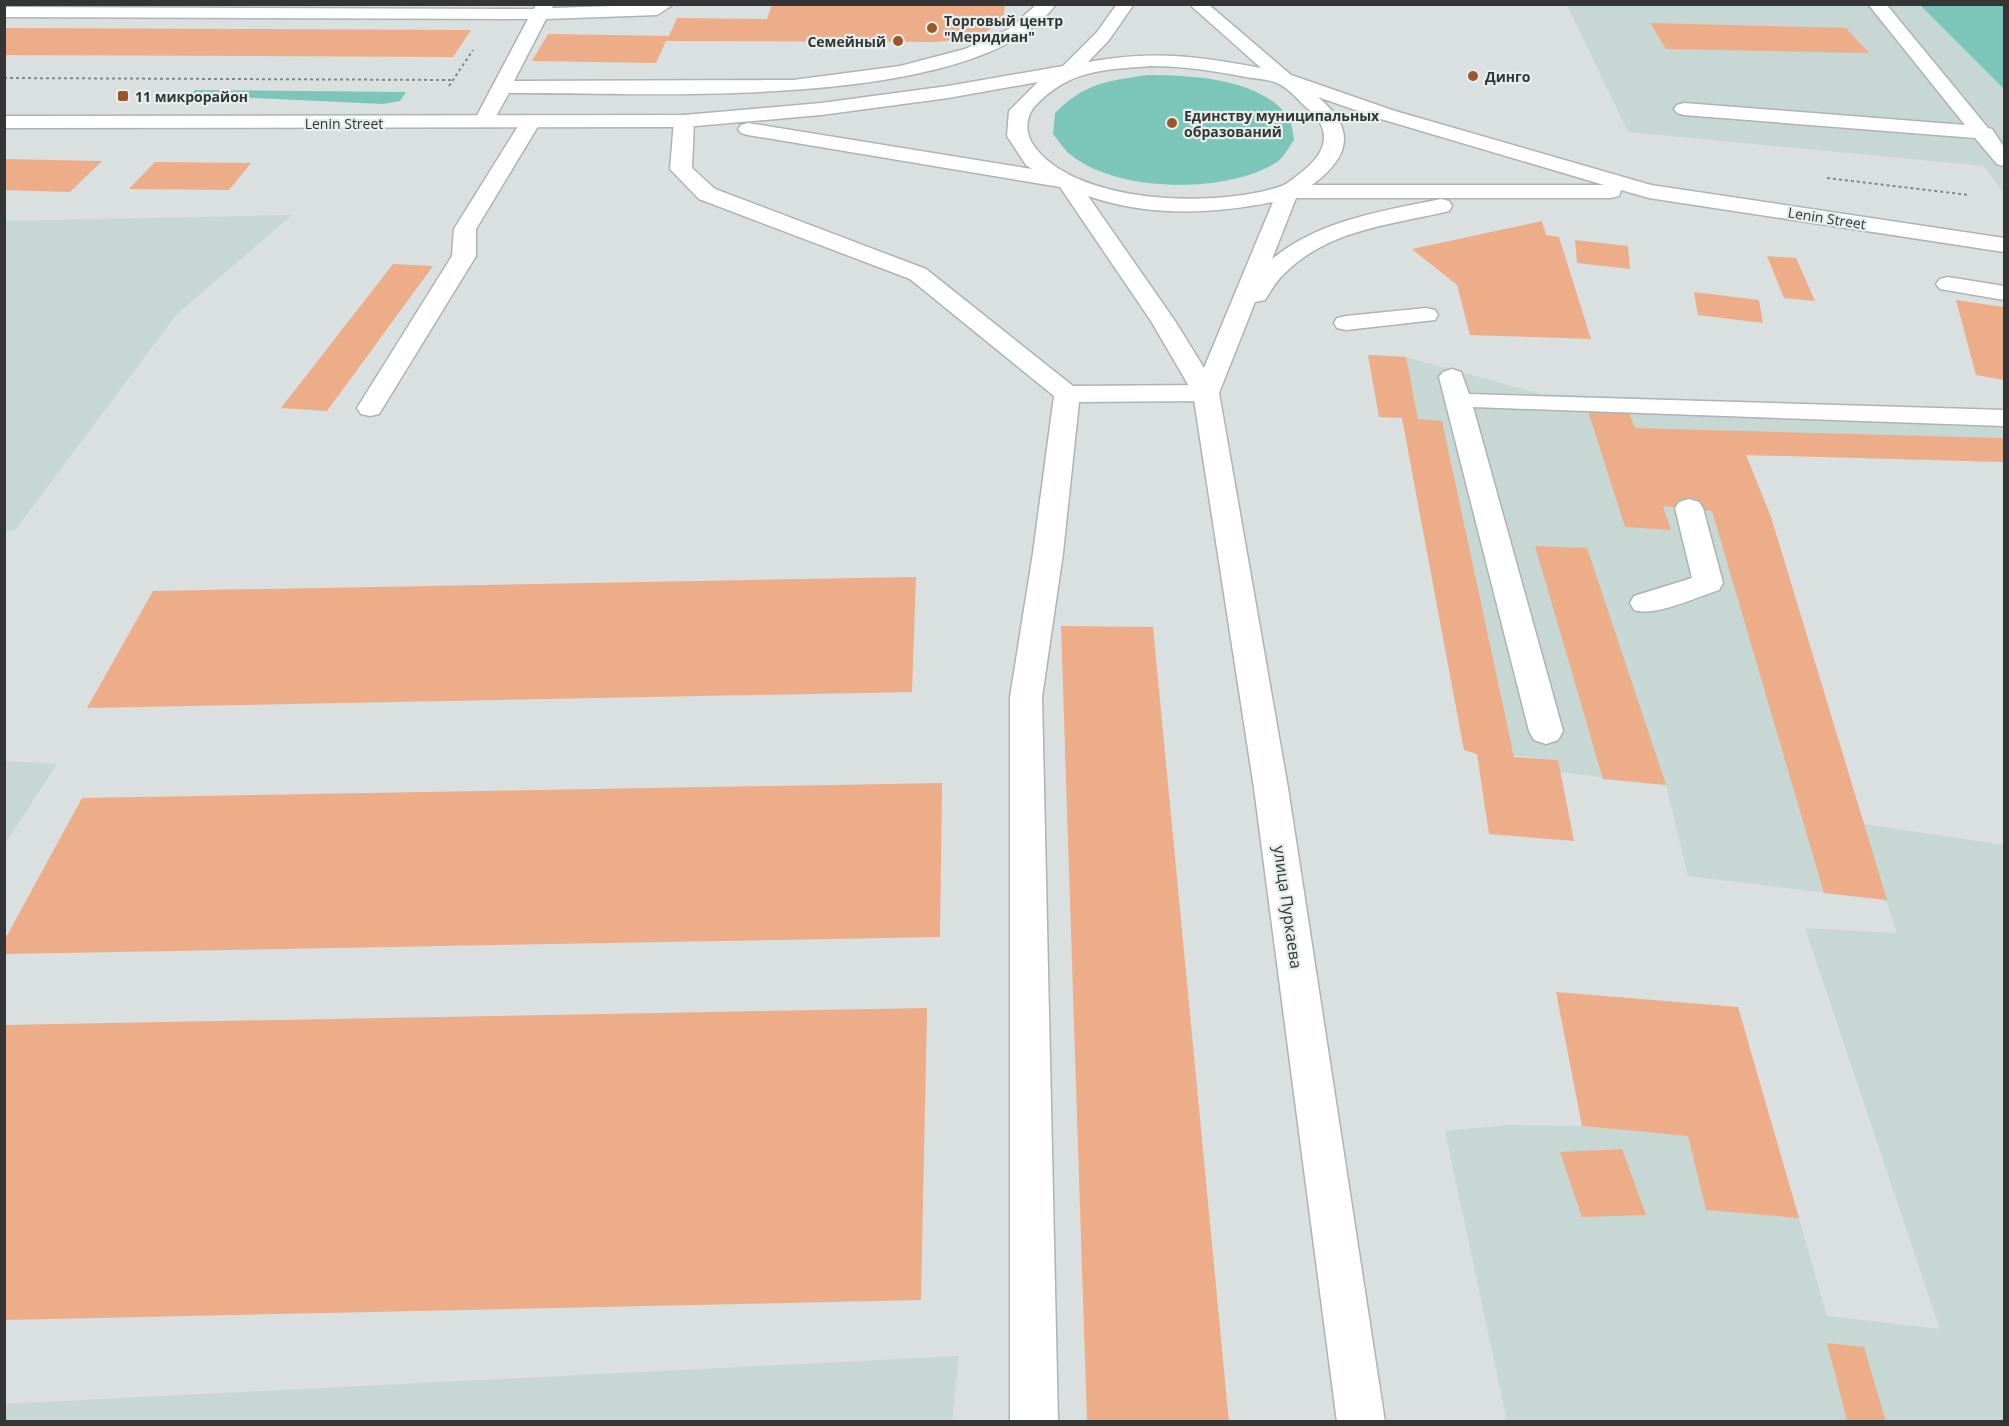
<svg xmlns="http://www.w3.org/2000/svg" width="2009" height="1426" viewBox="0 0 2009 1426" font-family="'Open Sans',sans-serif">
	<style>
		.built { fill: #c7d7d4 }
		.green { fill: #7bc6b9 }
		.building { fill: #edad88 }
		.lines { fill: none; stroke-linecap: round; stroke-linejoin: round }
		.minor-casing { stroke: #adb4b3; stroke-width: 3 }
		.major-casing { stroke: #adb4b3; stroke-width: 3 }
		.path { stroke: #838887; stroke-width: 2; stroke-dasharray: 3 3; stroke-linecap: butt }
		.minor { fill: #fff; fill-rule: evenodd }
		.major { fill: #fff; fill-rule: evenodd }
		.poi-dot { fill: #9b5629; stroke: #e6eeec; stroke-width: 2 }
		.labels { text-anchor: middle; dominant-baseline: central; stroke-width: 4.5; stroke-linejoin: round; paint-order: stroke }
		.far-poi-label { font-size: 14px; font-weight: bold; fill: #333635; stroke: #e6eeec; text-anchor: start }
		.far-street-label { font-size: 14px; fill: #333635; stroke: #e6eeec }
		.street-label { font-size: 16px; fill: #333635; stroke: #e6eeec }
	</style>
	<rect width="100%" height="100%" fill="#d9e0df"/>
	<g class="built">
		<path d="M1567 5H1920L2004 89V194L1984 166 1628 132Z"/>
		<path d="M292 215 176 315 15 530 5 531V221Z"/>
		<path d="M1368 355 1406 357 1541 394 2004 411V462L1746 455 1771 517 1864 824 2004 845V1421H1507L1445 1131 1508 1125 1582 1126 1688 1136 1706 1210 1799 1218 1827 1316 1940 1329 1805 928 1897 933 1886 900 1688 876 1666 785 1560 772 1557 760 1464 750 1402 418 1379 417Z"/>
		<path d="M5 761 57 764 5 844 4 761Z"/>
		<path d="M959 1356 952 1421H5V1404Z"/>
	</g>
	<g class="green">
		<path d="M1920 5H2004V89Z"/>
		<path d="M1147 75C1190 75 1262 78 1289 118 1292 123 1293 134 1294 140 1289 147 1284 157 1277 162 1227 194 1118 193 1071 155 1064 150 1059 141 1053 134L1055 113C1085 83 1107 81 1147 75Z"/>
		<path d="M195 90 404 92H406L400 101 383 104 191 95Z"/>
	</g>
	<g class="building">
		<path d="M772 4H1005L1003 21 979 36 938 42 666 41 656 63 532 61 548 34 669 36 677 18 767 19Z"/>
		<path d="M1650 23 1846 28 1869 53 1666 49Z"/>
		<path d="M4 28 471 30 453 57 4 55Z"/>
		<path d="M4 159 102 161 70 192 4 190Z"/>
		<path d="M155 162 251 163 229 190 129 189Z"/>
		<path d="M1542 221 1546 235 1559 237 1591 339 1470 335 1457 285 1412 249Z"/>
		<path d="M1575 240 1628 246 1630 269 1577 263Z"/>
		<path d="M1767 256 1796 258 1815 301 1784 298Z"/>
		<path d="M393 264 433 266 327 411 281 408Z"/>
		<path d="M1694 292 1759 300 1763 323 1698 315Z"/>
		<path d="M1956 300 2004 307V380L1976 375Z"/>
		<path d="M1368 355 1406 357 1418 419 1442 421 1514 757 1558 760 1574 841 1489 834 1477 754 1464 750 1402 418 1379 417Z"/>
		<path d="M1588 411 1629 413 1635 428 2004 438V462L1746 455 1771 517 1887 900 1824 893 1712 511 1663 506 1671 530 1625 527Z"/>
		<path d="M1535 546 1587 548 1666 785 1603 779Z"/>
		<path d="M916 577 912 692 87 708 153 591Z"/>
		<path d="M1061 626 1153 627 1229 1422H1087Z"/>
		<path d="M942 783 940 937 4 954V941L82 798Z"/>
		<path d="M1556 992 1738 1007 1799 1218 1706 1210 1688 1136 1582 1126Z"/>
		<path d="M927 1008 921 1300 4 1320V1025Z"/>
		<path d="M1622 1149 1646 1215 1582 1217 1560 1152Z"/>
		<path d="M1827 1343 1864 1347 1886 1422 1847 1420Z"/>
	</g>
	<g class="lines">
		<defs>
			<g id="minor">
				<path d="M536 4H554L552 8 674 4 657 15 546 19 514 81 793 80 900 66 965 49 1009 29 1037 4H1056C976 114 636 92 509 93L490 127H476L473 123 528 19 4 17V7L534 9Z"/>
				<path d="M1868 4H1886L1988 128 1992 129 2004 147V166L1997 164 1975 138 1684 115 1677 113 1674 109 1677 105 1684 103 1965 125Z"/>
				<path d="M684 115 691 117 694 121 692 168 715 189 926 269 1073 386 1206 385 1215 387 1219 393 1215 399 1206 401 1079 402 1063 553 1042 697 1058 1422H1010V697L1033 553 1054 396 910 279 699 199 670 169 674 121 677 117Z"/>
				<path d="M530 117 537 119 540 123 476 229V256L379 414 370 416 361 414 357 408 452 256 454 229 520 123 523 119Z"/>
				<path d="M1948 277 2004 286V300L1940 289 1936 284 1940 279Z"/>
				<path d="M1426 308 1435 310 1438 315 1435 320 1346 330 1337 328 1334 323 1337 318 1346 316Z"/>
				<path d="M1452 369 1461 372 1469 394 2004 410V426L1473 407 1563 731 1558 740 1546 744 1534 740 1529 731 1439 377 1443 372Z"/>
				<path d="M1689 499 1699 502 1703 508 1723 583 1719 590C1696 597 1656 617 1634 610L1630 603 1634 596 1692 578 1675 508 1679 502Z"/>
			</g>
			<path id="major" d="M1117 4H1134L1109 40 1088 62C1155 50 1196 56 1261 68L1189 4H1208L1291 75 1395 111 1651 185 2004 238V252L1649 198 1621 190 1619 196 1611 198H1296L1272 259C1320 220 1382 211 1441 199L1449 201 1452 206 1449 211C1391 225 1328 229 1284 274 1276 281 1271 291 1265 300L1255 302 1219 393 1288 788 1385 1422H1337L1254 788 1193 393 1151 321 1060 187 748 135 741 133 738 129 741 125 748 123 1032 169 1026 165 1007 136 1009 111 1038 82 948 98 821 115 684 127 4 128V116L684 115 821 103 948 86 1063 66 1097 32ZM1151 66C1184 66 1214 71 1246 77 1256 79 1268 79 1277 83 1288 87 1299 101 1308 109 1336 133 1324 156 1298 175 1293 179 1286 185 1279 187 1215 208 1072 205 1032 143 1025 132 1026 116 1035 106 1070 69 1103 70 1151 66ZM1318 97 1381 119 1604 185H1312C1351 156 1356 129 1318 97ZM1088 196C1149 217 1211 214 1273 202L1204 368 1175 321Z"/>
		</defs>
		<use href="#minor" class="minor-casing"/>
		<use href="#major" class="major-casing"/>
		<g class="path">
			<path d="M4 78 452 80"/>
			<path d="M449 86 473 50"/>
			<path d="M1827 178 1969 195"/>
		</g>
		<use href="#minor" class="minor"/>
		<use href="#major" class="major"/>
	</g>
	<g class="poi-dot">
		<circle cx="932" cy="28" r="6"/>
		<circle cx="898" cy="41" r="6"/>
		<circle cx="1473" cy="76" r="6"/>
		<rect x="117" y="90" width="12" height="12" rx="3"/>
		<circle cx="1172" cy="123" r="6"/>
	</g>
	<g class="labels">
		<g class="far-poi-label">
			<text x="944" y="20">Торговый центр<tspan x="944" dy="16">"Меридиан"</tspan></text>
			<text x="886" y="41" text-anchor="end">Семейный</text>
			<text x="1485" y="76">Динго</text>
			<text x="135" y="96">11 микрорайон</text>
			<text x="1184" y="115">Единству муниципальных<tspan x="1184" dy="16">образований</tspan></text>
		</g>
		<g class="far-street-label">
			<text x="344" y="123">Lenin Street</text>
			<text transform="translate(1827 218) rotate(9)">Lenin Street</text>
		</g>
		<g class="street-label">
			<text transform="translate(1288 907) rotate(82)">улица Пуркаева</text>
		</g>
	</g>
	<rect width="2009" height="1426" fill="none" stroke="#333635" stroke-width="12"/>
</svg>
